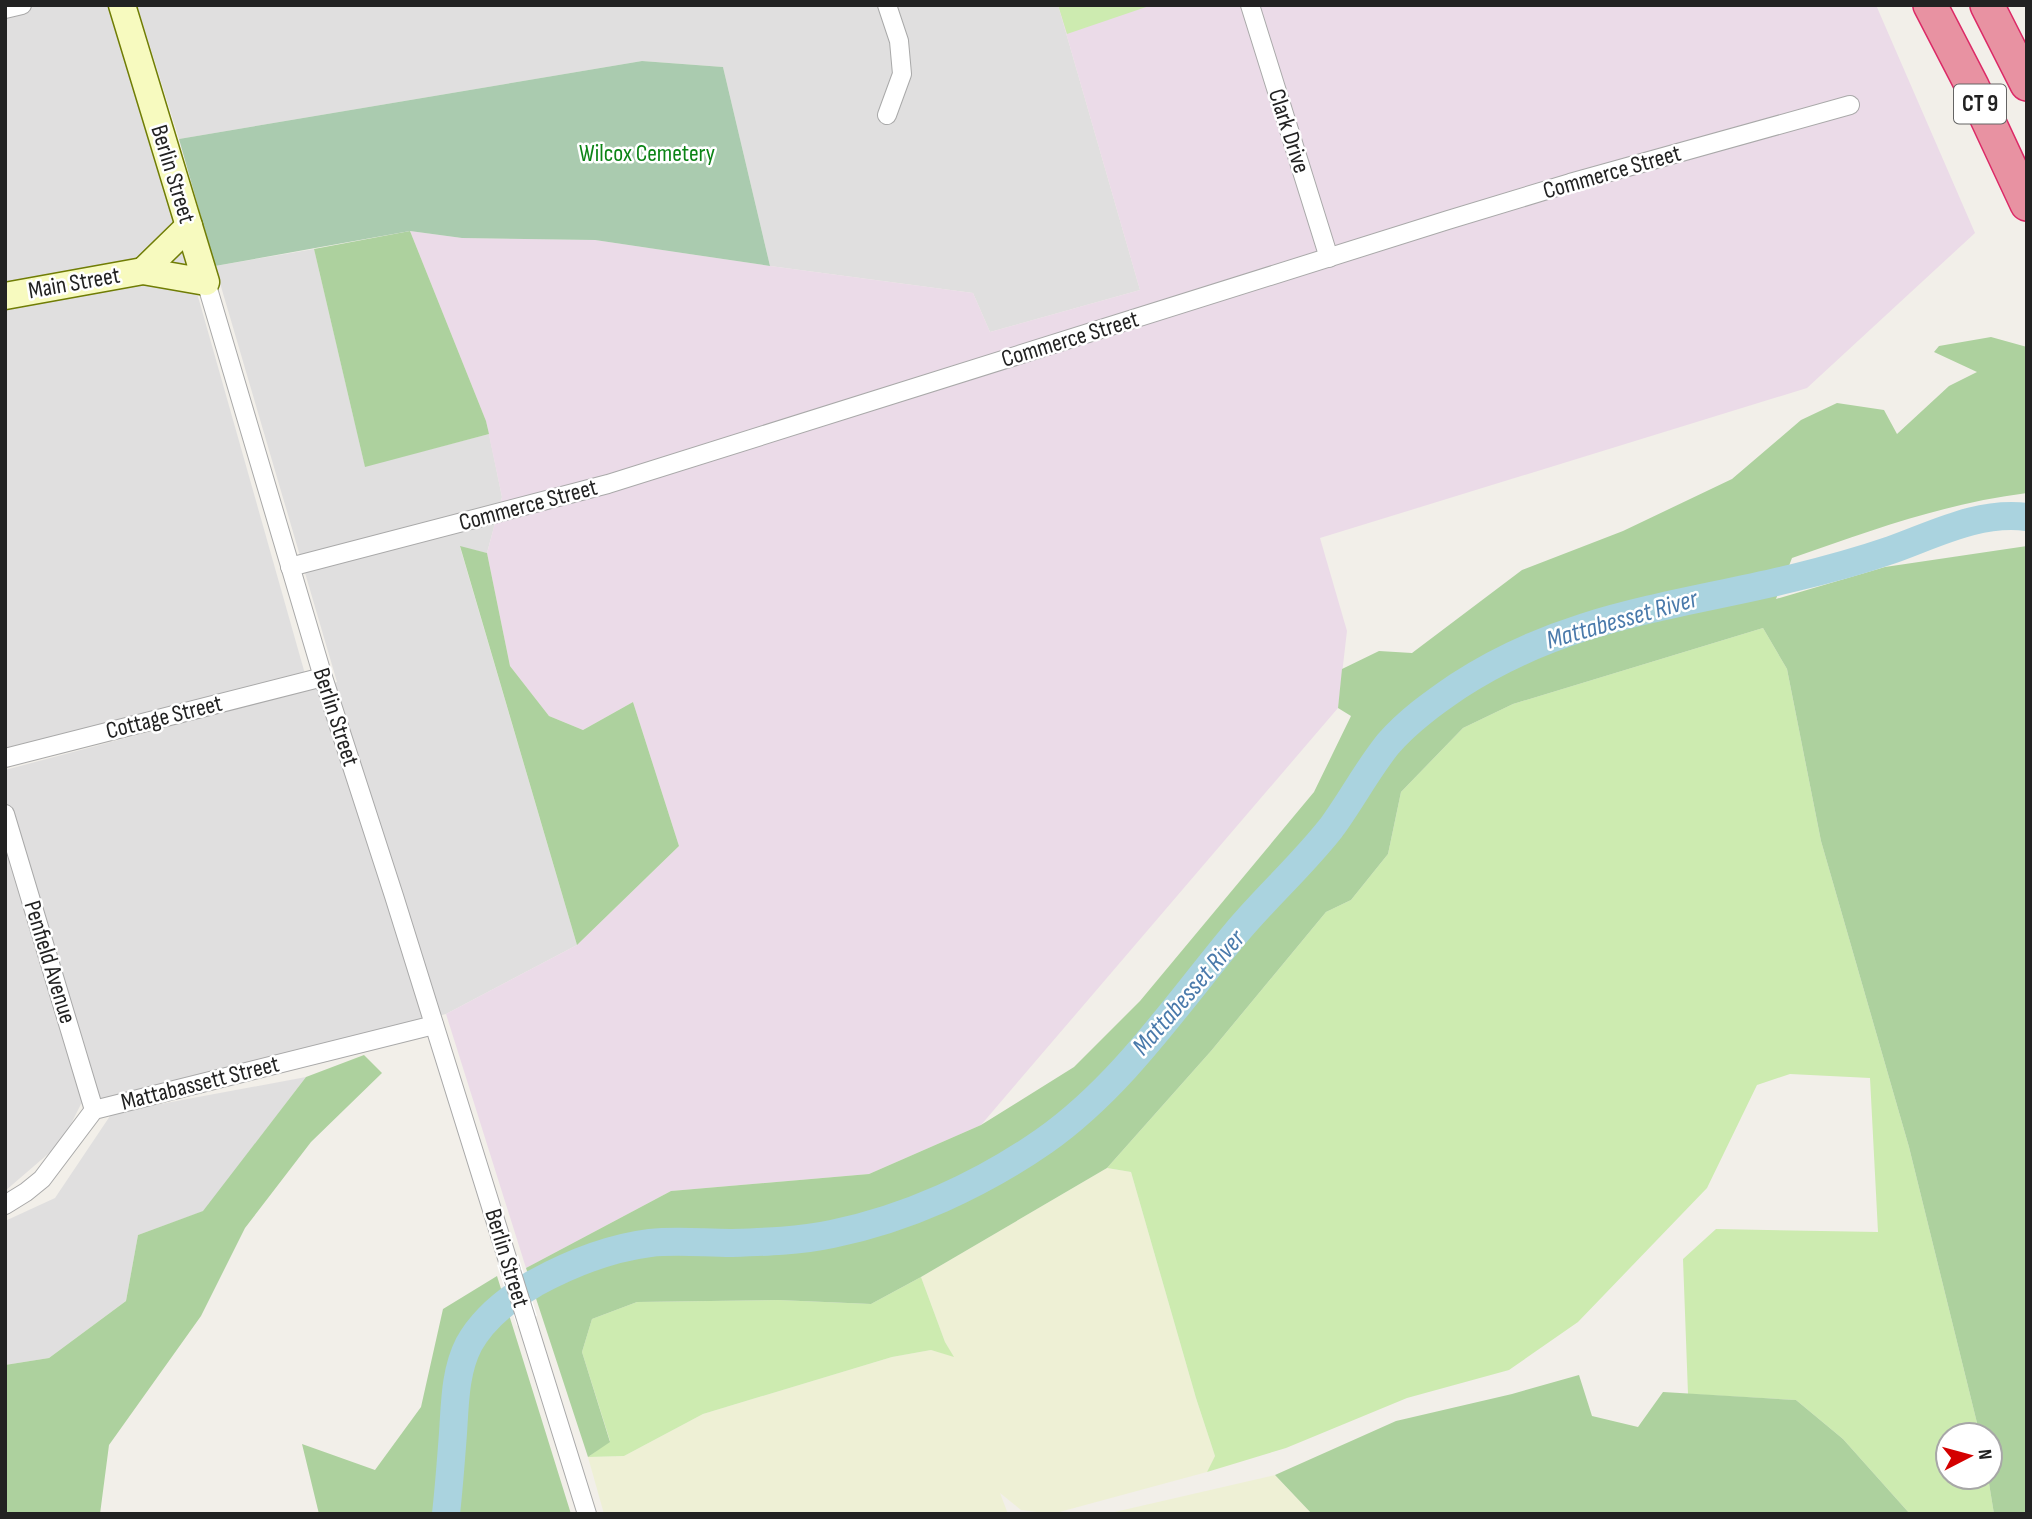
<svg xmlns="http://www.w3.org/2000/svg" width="2032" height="1519" viewBox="0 0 2032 1519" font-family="'Sofia Sans Condensed',sans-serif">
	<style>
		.residential { fill: #e0dfdf }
		.industrial { fill: #ebdbe8 }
		.farmland { fill: #eef0d5 }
		.grass { fill: #cdebb0 }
		.forest { fill: #add19e }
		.cemetery { fill: #aacbaf }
		.pier { fill: #fff }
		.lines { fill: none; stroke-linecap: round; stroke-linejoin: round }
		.river { stroke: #aad3df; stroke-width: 28 }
		.street-casing { stroke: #a9a9a9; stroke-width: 20 }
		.secondary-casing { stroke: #707d05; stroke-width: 29 }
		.highway-casing { stroke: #dc2a67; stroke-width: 36 }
		.street { stroke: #fff; stroke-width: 18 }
		.secondary { stroke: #f7fabf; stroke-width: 26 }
		.highway { stroke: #e892a2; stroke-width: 33 }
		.labels { text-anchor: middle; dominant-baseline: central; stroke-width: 5; stroke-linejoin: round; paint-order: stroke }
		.shield { fill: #fff; stroke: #646464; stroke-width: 2 }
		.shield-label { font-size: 23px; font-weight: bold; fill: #222 }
		.street-label { font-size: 24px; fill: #222; stroke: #fff }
		.park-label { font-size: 24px; fill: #0c8416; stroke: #fff }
		.water-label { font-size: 26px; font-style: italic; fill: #4a7aab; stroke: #fff }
	</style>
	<rect width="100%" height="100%" fill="#f2efe9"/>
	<g class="residential">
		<path d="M5 5H108L199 300 305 674 5 748Z"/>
		<path d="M137 5H1058L1140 290 990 332 973 293 770 266 723 67 642 61 179 139Z"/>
		<path d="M314 249 365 466 489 434 502 497 487 553 460 547 577 945 446 1014 81 1104 62 1142 5 1191V770L337 682 215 266Z"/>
		<path d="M306 1077 204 1211 138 1235 126 1301 49 1358 5 1365V1221L55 1198 112 1113Z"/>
	</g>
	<path class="industrial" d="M1058 5H1876L1975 233 1807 388 1320 538 1347 631 1338 708 981 1125 869 1174 671 1191 526 1268 446 1014 577 945 679 846 633 702 583 730 549 716 510 666 487 553 502 497 486 421 410 231 462 238 595 240 770 266 973 293 990 332 1140 290Z"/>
	<g class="farmland">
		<path d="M1107 1168 1131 1172 1196 1398 1215 1456 1207 1472 1052 1514 1021 1510 1000 1493 1008 1514H604L588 1457 624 1456 703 1414 892 1357 931 1350 953 1356 945 1342 921 1277Z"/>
		<path d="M1275 1475 1312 1514H1106Z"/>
	</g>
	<g class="grass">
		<path d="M1058 5H1152L1067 34Z"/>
		<path d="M1763 628 1787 669 1821 841 1909 1147 1980 1435H1948V1477H1988L1994 1514H1910L1843 1439 1796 1400 1688 1394 1683 1259 1716 1229 1878 1232 1870 1078 1790 1074 1757 1085 1707 1188 1578 1322 1509 1370 1407 1398 1286 1448 1207 1472 1215 1456 1196 1398 1131 1172 1107 1168 1211 1051 1326 912 1351 900 1388 854 1401 792 1463 728 1513 704Z"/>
		<path d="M921 1277 945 1342 954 1357 931 1350 892 1357 703 1414 624 1456 588 1457 610 1441 582 1352 592 1319 637 1302 778 1300 871 1304Z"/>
	</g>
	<g class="forest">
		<path d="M410 231 486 421 489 434 365 467 314 249Z"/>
		<path d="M1991 337 2027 347V493C1946 503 1869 531 1792 558L1776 599 1885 567 2027 546V1514H1994L1988 1477H1990V1435H1980L1909 1147 1821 841 1787 669 1763 628 1513 704 1463 728 1401 792 1388 854 1351 900 1326 912 1211 1051 1107 1168 921 1277 871 1304 778 1300 637 1302 592 1319 582 1352 610 1442 588 1457 526 1268 671 1191 869 1174 981 1125 1074 1067 1140 1001 1314 792 1351 716 1338 708 1342 669 1379 651 1412 653 1522 570 1623 531 1732 479 1801 420 1837 403 1884 410 1897 434 1949 386 1977 372 1934 352 1939 346Z"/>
		<path d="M460 546 487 553 510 666 549 716 583 730 633 702 679 846 577 945Z"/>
		<path d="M364 1055 382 1073 311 1142 245 1228 201 1316 109 1445 100 1514H5V1365L49 1358 126 1301 138 1235 203 1211 306 1077Z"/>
		<path d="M497 1276 571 1514H319L302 1444 375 1470 421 1407 443 1309Z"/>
		<path d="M1579 1375 1592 1416 1638 1427 1663 1392 1796 1400 1843 1439 1910 1514H1312L1275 1475 1396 1421 1512 1394Z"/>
	</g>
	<path class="cemetery" d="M642 61 723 67 770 266 595 240 462 238 410 231 215 266 179 139Z"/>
	<path class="pier" d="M518 1255 537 1316 517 1326 497 1265Z"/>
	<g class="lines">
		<path class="river" d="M446 1514C449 1487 451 1460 453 1433 455 1403 455 1371 469 1344 484 1317 509 1298 535 1283 570 1264 610 1248 650 1243 677 1240 704 1243 731 1243 764 1242 799 1241 832 1234 906 1219 981 1185 1044 1141 1121 1087 1176 1005 1236 933 1266 897 1302 865 1331 828 1351 801 1367 770 1388 744 1408 721 1433 703 1458 686 1565 616 1673 607 1793 578 1826 570 1859 561 1891 550 1936 534 1978 511 2027 517"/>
		<defs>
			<g id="street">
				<path d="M1250 5 1329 258"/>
				<path d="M5 9 22 5"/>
				<path d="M887 115 902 74 899 41 887 5"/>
				<path d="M206 282 323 677 394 896 587 1514"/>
				<path d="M290 567 608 484 1448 220 1570 183 1850 105"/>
				<path d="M5 758 323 677"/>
				<path d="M5 814 94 1110"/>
				<path d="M5 1205 26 1192 42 1179 94 1110 434 1025"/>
			</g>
			<g id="secondary">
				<path d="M143 271 189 226"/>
				<path d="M5 296 143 271 206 282 122 5"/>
			</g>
			<g id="highway">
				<path d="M1930 5 1972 86 2027 204"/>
				<path d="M1987 5 2027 84"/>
			</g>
		</defs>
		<use href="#street" class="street-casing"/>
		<use href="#secondary" class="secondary-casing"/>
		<use href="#highway" class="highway-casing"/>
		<use href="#street" class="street"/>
		<use href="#secondary" class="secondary"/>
		<use href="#highway" class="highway"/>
	</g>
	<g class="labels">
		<rect class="shield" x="1954" y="84.5" width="52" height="39" rx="5"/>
		<g class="shield-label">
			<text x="1980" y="104">CT 9</text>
		</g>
		<g class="street-label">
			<text transform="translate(1289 131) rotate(72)">Clark Drive</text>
			<text transform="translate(1612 172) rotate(-16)">Commerce Street</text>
			<text transform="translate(173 174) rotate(73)">Berlin Street</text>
			<text transform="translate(74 283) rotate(-10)">Main Street</text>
			<text transform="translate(1070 339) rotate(-17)">Commerce Street</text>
			<text transform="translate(528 505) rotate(-15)">Commerce Street</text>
			<text transform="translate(164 717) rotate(-14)">Cottage Street</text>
			<text transform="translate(336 717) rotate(72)">Berlin Street</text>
			<text transform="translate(50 962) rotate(73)">Penfield Avenue</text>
			<text transform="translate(200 1083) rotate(-14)">Mattabassett Street</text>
			<text transform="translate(507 1258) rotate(73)">Berlin Street</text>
		</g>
		<g class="park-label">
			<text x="647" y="153">Wilcox Cemetery</text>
		</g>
		<g class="water-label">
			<text transform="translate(1622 620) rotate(-16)">Mattabesset River</text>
			<text transform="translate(1189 993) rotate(-49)">Mattabesset River</text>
		</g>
	</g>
	<rect width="2032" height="1519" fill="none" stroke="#222222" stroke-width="14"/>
	<g transform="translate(1969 1456) rotate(84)"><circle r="33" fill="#ffffff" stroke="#a7a7a7" stroke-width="2"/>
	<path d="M0-5L12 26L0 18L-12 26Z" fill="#d40000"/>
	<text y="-10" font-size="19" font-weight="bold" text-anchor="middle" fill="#222222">N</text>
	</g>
</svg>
